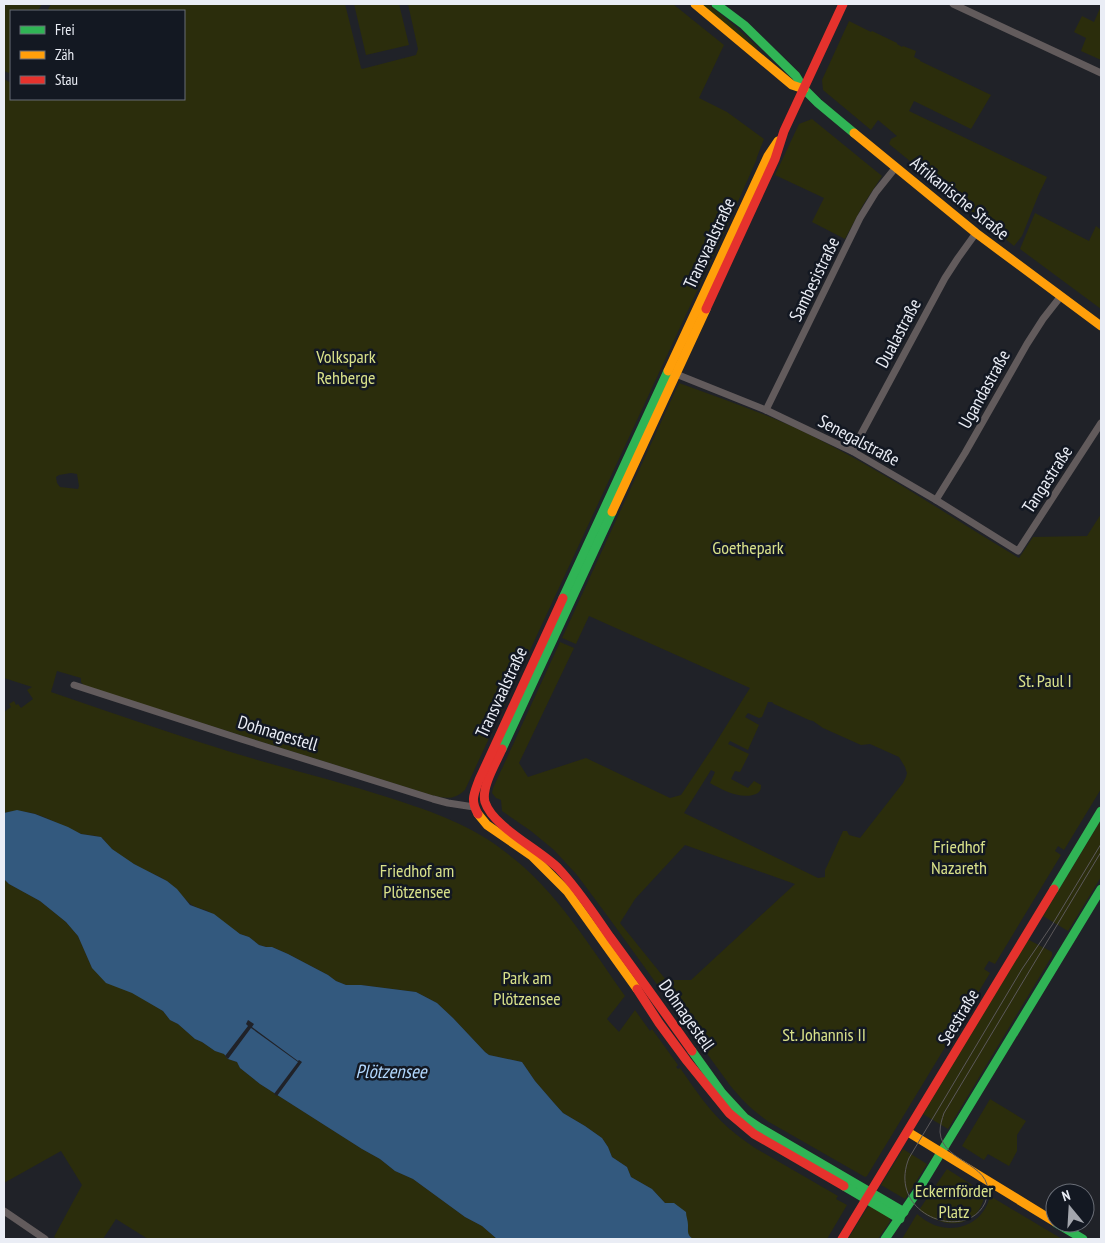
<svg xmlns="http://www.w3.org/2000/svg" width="1105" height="1243" viewBox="0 0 1105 1243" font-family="'PT Sans Narrow',sans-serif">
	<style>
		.green { fill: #2b2d0c; fill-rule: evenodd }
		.water { fill: #33597e }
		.pier { fill: #202228 }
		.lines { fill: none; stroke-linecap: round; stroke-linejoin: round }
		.street { stroke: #625b5c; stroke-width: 7 }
		.fast { stroke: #30b455; stroke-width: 9 }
		.slow { stroke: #ff9f0a; stroke-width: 9 }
		.jam { stroke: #e5322d; stroke-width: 9 }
		.tram { stroke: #5c595b; stroke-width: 1 }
		.labels { text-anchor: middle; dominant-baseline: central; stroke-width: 5; stroke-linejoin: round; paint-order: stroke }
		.street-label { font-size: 18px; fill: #eaedf5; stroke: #131822 }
		.park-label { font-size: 18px; fill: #d9e18a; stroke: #131822 }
		.water-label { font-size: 19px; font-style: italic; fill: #b1d6fc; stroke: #131822 }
	</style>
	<rect width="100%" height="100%" fill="#202228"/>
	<g class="green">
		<path d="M4 4H42L38 11H11V68L9 73 4 71Z"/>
		<path d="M51 4H345L361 68 362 69 416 55 418 49 408 4H673L724 45 699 98 727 112 764 139 757 157 756 161 724 233 465 790C453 801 446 798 431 795L84 686 81 682V678L57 671 51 692C112 713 173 734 234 753 286 769 338 781 390 798 433 812 472 825 508 854 557 891 590 947 625 996L607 1019 619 1032 635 1010 650 1031 652 1029 678 1065 676 1067 678 1069 680 1068C693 1086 705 1105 721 1121 731 1131 743 1140 755 1148L838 1196 836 1199 847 1205 827 1239H693C687 1236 687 1231 688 1225L670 1203H665L652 1189 631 1177 627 1167 612 1157 608 1147 602 1138 585 1126 563 1113 554 1103 535 1081 522 1062 489 1055 485 1052 453 1018 437 1003 416 992 361 985H346L336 981 328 975 288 954 272 947H267L259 945 249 937 240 934 206 910C186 907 182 892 168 882 157 874 145 871 134 864 126 860 118 855 112 849 108 846 105 840 102 838 95 834 86 836 79 833 56 824 30 805 4 813V712L11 707 9 704 14 701 16 705 18 704 21 708 33 699 27 690 32 687 4 678V79L11 83V99H184V11H47ZM71 473 77 474 79 486 78 489 60 487 57 483 56 477 59 475Z"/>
		<path d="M354 4H399L409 45 366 55Z"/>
		<path d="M701 4H708L730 22 757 47V49L755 48Z"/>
		<path d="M1101 6V60L1081 51 1086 38 1074 32 1082 16 1094 22Z"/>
		<path d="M849 21 871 32 872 31 897 43V44L902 47 903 46 916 51 914 57 920 60V61L991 95 971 129 914 101 909 111 1047 177 1038 196 1022 236 1014 246 889 144 891 139 897 136 878 120 871 130 823 90 822 80Z"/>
		<path d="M812 119 882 176 863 205 845 239 812 222 824 198 775 175 799 124Z"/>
		<path d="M1035 213 1089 241 1096 226 1101 230V309L1020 249Z"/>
		<path d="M679 383C722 399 765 413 806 433 880 469 949 516 1019 558L1033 537 1087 536 1101 514V789L1064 850 1058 846 1055 851 1061 855 995 964 989 961 984 969 990 973 867 1176 865 1177 769 1122C753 1111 741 1099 729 1084L609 918 577 875 554 850 531 831 502 811 501 800 496 798 492 793 493 788 560 642 574 648 519 763 528 777 586 758 670 798 681 795 713 747 750 688 589 616 576 644 562 638ZM768 702H772L774 704 809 720 813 721 823 728 861 745 870 744 899 757 905 767 907 773 906 777 903 783 860 838 849 835 847 831H843L827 866 825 870V877L818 878 684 813 711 770 715 772 710 783C723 790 740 800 756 794 760 792 761 790 761 785L754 781 748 788 731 779 735 771 740 772 749 754 728 744 730 741 748 750 759 725 745 717 748 713 759 718 762 717ZM685 845 795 884 691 980H666L620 923 635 899Z"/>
		<path d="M1101 820V877L1068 931 1043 916Z"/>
		<path d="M4 879 9 884 40 901 66 922 78 936 92 968 163 1011 170 1020 178 1024 195 1039 202 1042 215 1051 224 1054 228 1059 237 1062 240 1068 260 1084 362 1149 380 1159 395 1171 413 1179 465 1217 482 1226 497 1239H148L116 1219 103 1239H57L54 1237 82 1185 61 1151 4 1183Z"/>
		<path d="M1029 940 1052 952V956L948 1129 923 1114 1027 941Z"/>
		<path d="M990 1099 1026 1121 1017 1135V1151L1009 1166 988 1154 984 1160 962 1146Z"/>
		<path d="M903 1149 927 1164 905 1199 881 1185Z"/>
		<path d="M947 1169 985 1193C979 1230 944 1230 919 1210Z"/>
		<path d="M990 1196 1062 1239H902L917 1214C922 1218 927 1222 934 1225 959 1234 984 1222 990 1196Z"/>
		<path d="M871 1206 889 1217 890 1221 889 1223 878 1239H848L867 1208Z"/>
	</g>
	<path class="water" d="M17 810 35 814 68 827 81 834 101 837 112 849 134 864 167 881 177 889 190 905 214 914 240 934 249 937 259 945 266 947H272L288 954 328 975 336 981 346 985H361L416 992 437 1003 453 1018 485 1052 489 1055 522 1062 535 1081 554 1103 563 1113 585 1126 602 1138 608 1147 612 1157 627 1167 631 1177 652 1189 665 1203H674L686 1212C686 1216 688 1221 688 1225 688 1232 687 1235 693 1239H497L482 1226 465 1217 413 1179 395 1171 380 1159 362 1149 260 1084 240 1068 237 1062 228 1059 224 1054 215 1051 202 1042 195 1039 178 1024 170 1020 163 1011 132 993 106 983 92 968 78 936 66 922 40 901 9 884 4 879V813Z"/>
	<path class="pier" d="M248 1020 254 1024 252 1027 298 1061 299 1060 302 1062 277 1096 274 1094 298 1062 251 1028 228 1059 225 1056 248 1026 246 1024Z"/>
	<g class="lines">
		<g class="street">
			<path d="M953 4 1101 73"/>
			<path d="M676 374 766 410 852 451 936 500 1018 551 1101 423"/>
			<path d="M766 410 860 218 876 192 896 167"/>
			<path d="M852 451 945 278 958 258 976 233"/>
			<path d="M936 500 965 453 1027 344 1043 319 1061 296"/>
			<path d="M74 685 241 739 433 799 448 803 474 807"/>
			<path d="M4 1211 45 1239"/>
		</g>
		<g class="fast">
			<path d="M716 4 744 25 796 76 804 89 818 103 854 133"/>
			<path d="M563 598 668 371"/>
			<path d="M502 749 612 512"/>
			<path d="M1054 889 1101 811"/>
			<path d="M692 1051 722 1093 745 1118 760 1128 904 1212"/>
			<path d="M844 1186 900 1219"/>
			<path d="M1056 1223 1083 1239"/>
			<path d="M885 1239 917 1192 1101 889"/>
		</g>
		<g class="slow">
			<path d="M695 4 792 85 804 89"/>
			<path d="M854 133 976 233 1101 326"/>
			<path d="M668 371 768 156 778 141"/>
			<path d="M612 512 706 309"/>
			<path d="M478 814 487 825 532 856 567 891 637 989"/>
			<path d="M908 1132 1055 1222"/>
		</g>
		<g class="jam">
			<path d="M706 309 775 159 784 131 843 4"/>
			<path d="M502 749C496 763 481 787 485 802 493 827 539 849 558 868 578 889 594 914 610 937 638 975 665 1013 692 1051"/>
			<path d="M478 814C470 800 474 794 479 780L563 598"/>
			<path d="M637 989 659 1023 687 1061 729 1113 754 1134 844 1186"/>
			<path d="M842 1239 1054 889"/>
		</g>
		<path class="tram" d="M1101 844 1052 925 1022 969 909 1158C886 1215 966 1243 985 1203 1001 1163 942 1165 940 1132 940 1125 942 1119 944 1113L1101 852"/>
	</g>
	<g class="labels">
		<g class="street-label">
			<text transform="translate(960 198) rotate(39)">Afrikanische Straße</text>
			<text transform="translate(709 243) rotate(-65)">Transvaalstraße</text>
			<text transform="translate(814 279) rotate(-64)">Sambesistraße</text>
			<text transform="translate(898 333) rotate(-62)">Dualastraße</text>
			<text transform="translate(984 389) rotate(-61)">Ugandastraße</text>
			<text transform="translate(859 440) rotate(28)">Senegalstraße</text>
			<text transform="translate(1047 479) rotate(-57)">Tangastraße</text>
			<text transform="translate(501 692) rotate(-65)">Transvaalstraße</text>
			<text transform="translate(278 733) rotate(17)">Dohnagestell</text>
			<text transform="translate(687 1015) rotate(55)">Dohnagestell</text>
			<text transform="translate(958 1017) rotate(-59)">Seestraße</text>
		</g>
		<g class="park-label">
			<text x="346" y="356">Volkspark<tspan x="346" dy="21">Rehberge</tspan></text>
			<text x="748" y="547">Goethepark</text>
			<text x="1045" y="680">St. Paul I</text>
			<text x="959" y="846">Friedhof<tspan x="959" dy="21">Nazareth</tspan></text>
			<text x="417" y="870">Friedhof am<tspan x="417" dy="21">Plötzensee</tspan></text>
			<text x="527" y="977">Park am<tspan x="527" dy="21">Plötzensee</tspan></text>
			<text x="824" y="1034">St. Johannis II</text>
			<text x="954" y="1190">Eckernförder<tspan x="954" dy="21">Platz</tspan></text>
		</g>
		<g class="water-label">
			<text x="391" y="1071">Plötzensee</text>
		</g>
	</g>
	<rect width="1105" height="1243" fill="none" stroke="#eaedf5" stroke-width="10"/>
	<rect x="10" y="10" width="175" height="90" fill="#131822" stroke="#696d76"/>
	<rect x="20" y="26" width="25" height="8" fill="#30b455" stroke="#696d76"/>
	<text x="55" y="35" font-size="15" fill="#eaedf5">Frei</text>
	<rect x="20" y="51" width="25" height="8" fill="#ff9f0a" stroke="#696d76"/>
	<text x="55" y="60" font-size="15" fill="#eaedf5">Zäh</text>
	<rect x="20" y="76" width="25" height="8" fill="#e5322d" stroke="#696d76"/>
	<text x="55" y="85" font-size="15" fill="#eaedf5">Stau</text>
	<g transform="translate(1070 1208) rotate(342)"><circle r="24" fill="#131822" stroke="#696d76"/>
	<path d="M0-4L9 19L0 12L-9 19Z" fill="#a3a6ad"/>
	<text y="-8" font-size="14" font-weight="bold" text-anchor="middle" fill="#eaedf5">N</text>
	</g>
</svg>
